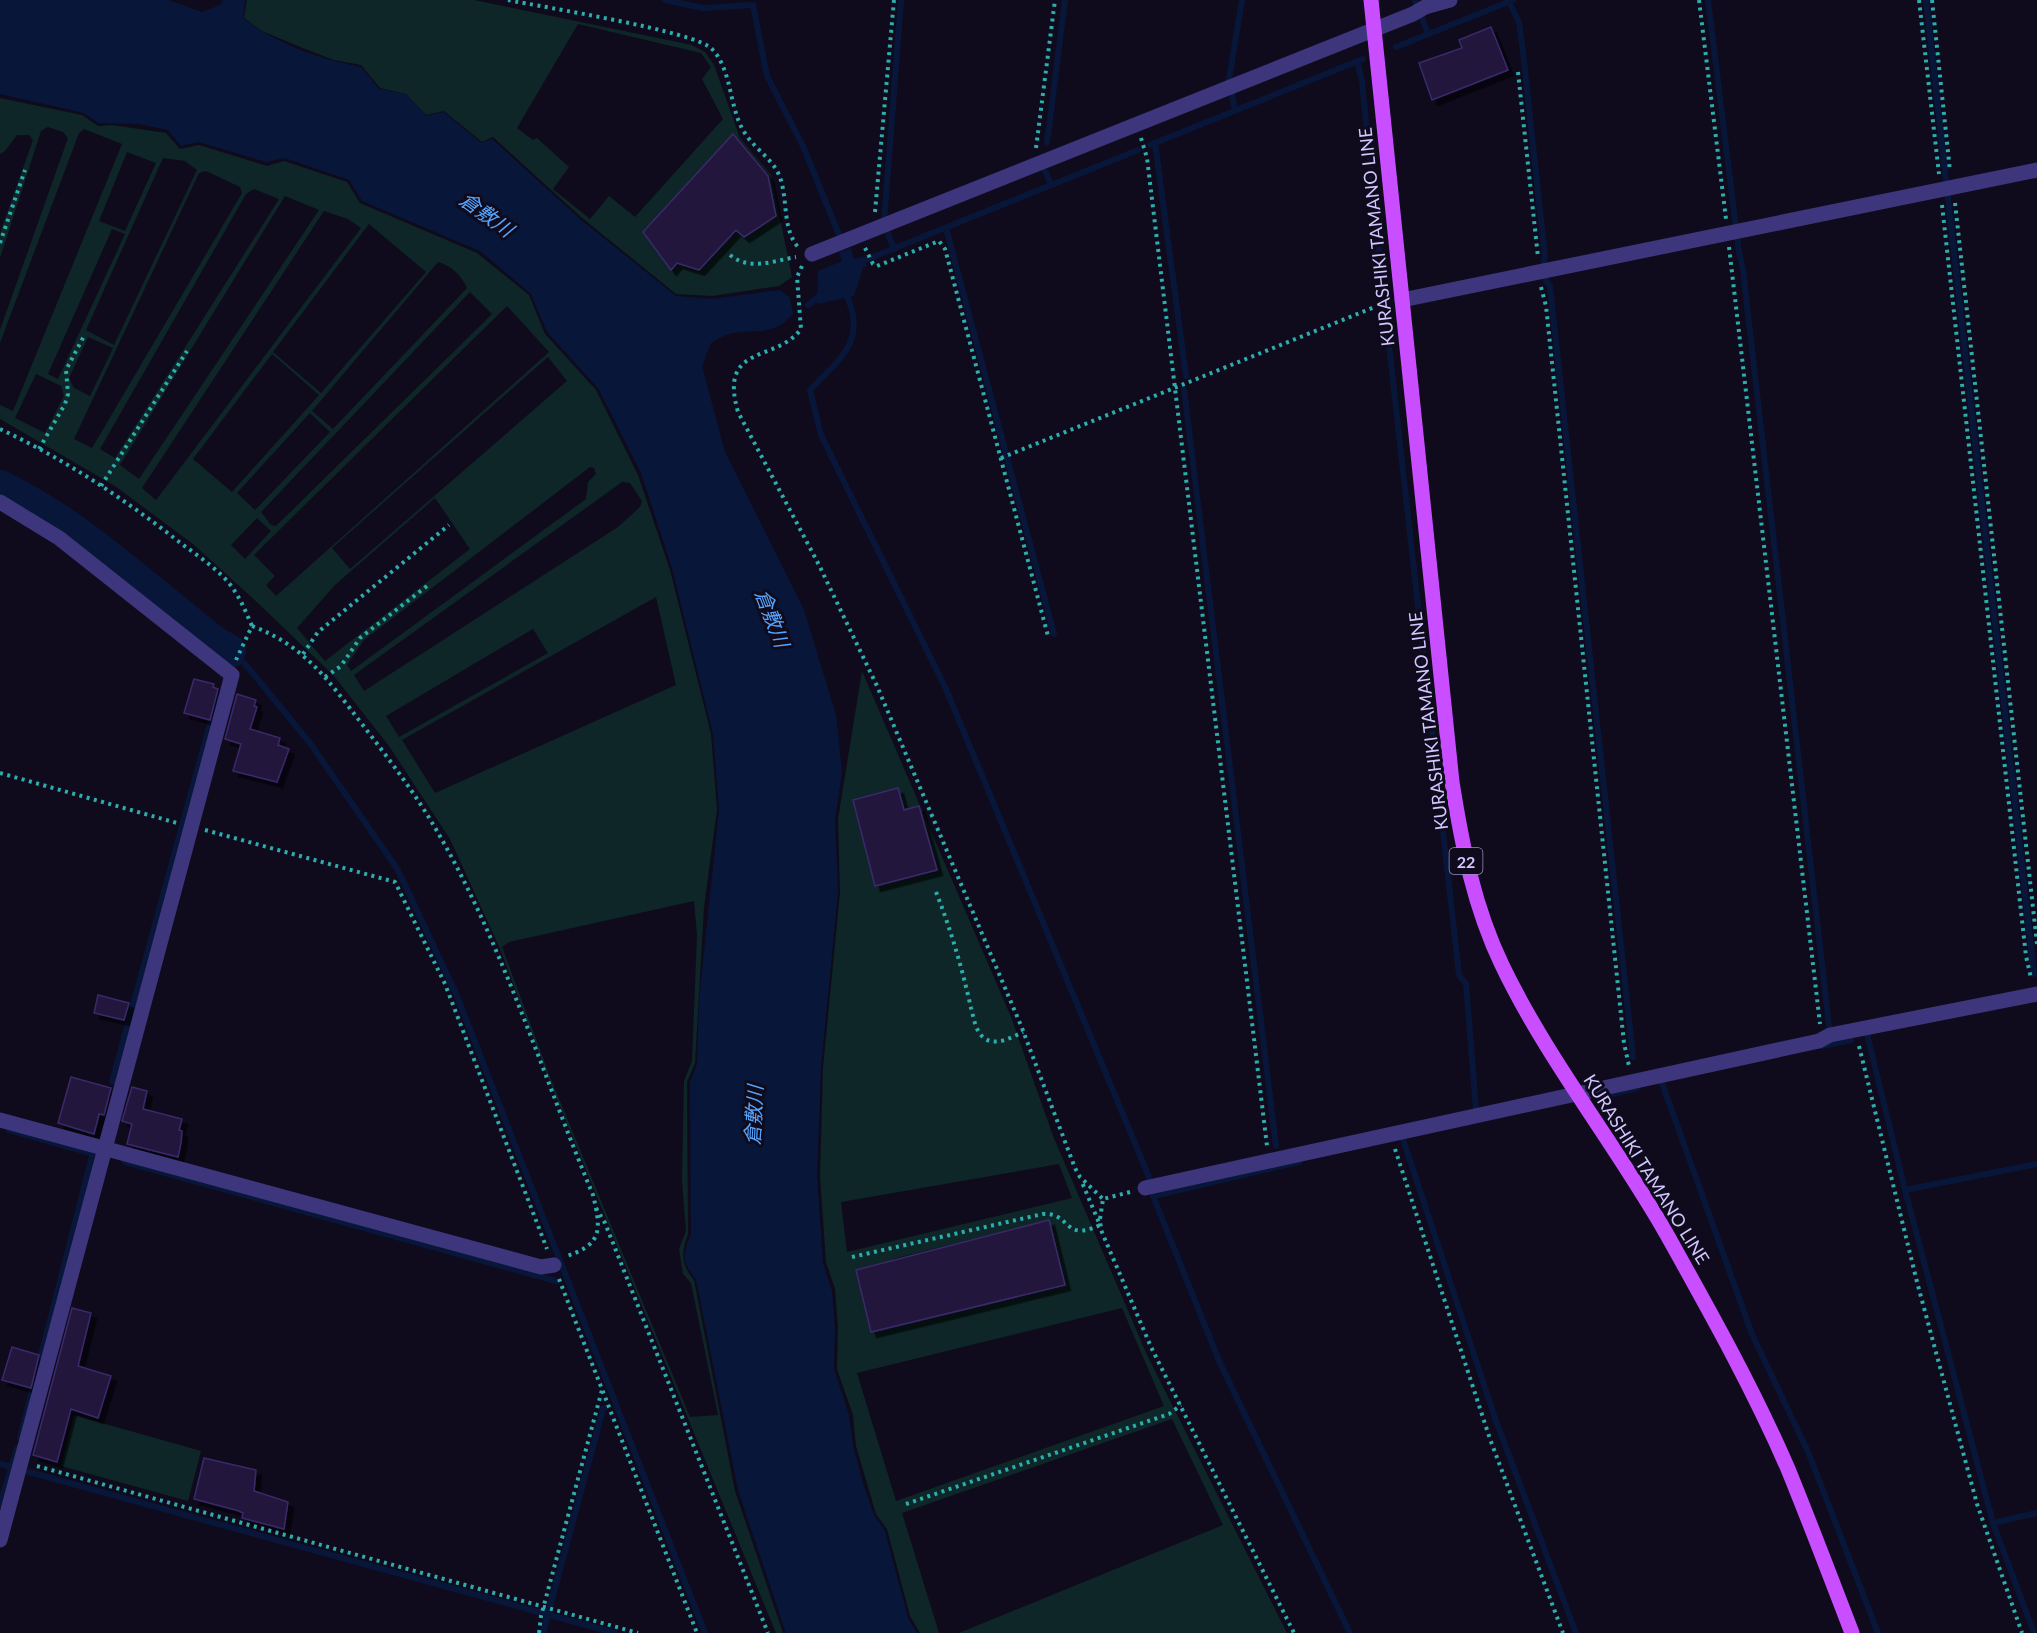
<svg xmlns="http://www.w3.org/2000/svg" width="2037" height="1633" viewBox="0 0 2037 1633" font-family="Lato,'Noto Sans JP',sans-serif">
	<style>
		.green { fill: #0e2627; fill-rule: evenodd }
		.water { fill: #081739 }
		.lines { fill: none; stroke-linecap: round; stroke-linejoin: round }
		.stream { stroke: #081739; stroke-width: 6 }
		.river { stroke: #081739; stroke-width: 34 }
		.building { fill: #22173e; stroke: #3a296a; stroke-width: 1.5; filter: url(#shadow) }
		.path { stroke: #2cadae; stroke-width: 4; stroke-dasharray: 3 4.5; stroke-linecap: butt }
		.minor { stroke: #3d367c; stroke-width: 15 }
		.major { stroke: #c94eff; stroke-width: 15 }
		.labels { text-anchor: middle; dominant-baseline: central; stroke-width: 6; stroke-linejoin: round; paint-order: stroke }
		.shield { fill: #0f0b1d; stroke: #978fbb; stroke-width: 1.5 }
		.shield-label { font-size: 16px; font-weight: bold; fill: #d1c7ff }
		.street-label { font-size: 18px; fill: #d1c7ff; stroke: #0f0b1d }
		.water-label { font-size: 20px; font-style: italic; fill: #55a5ff; stroke: #0f0b1d }
	</style>
	<defs>
		<filter id="shadow"><feDropShadow dx="5.5" dy="5.5" stdDeviation="0" flood-color="#0009"/></filter>
	</defs>
	<rect width="100%" height="100%" fill="#0f0b1d"/>
	<g class="green">
		<path d="M247 0H474L692 45 705 52 714 65 740 138 771 175 792 277 779 286 712 296 676 294 581 217 493 137 482 142 444 111 426 115 406 94 380 88 361 65 334 60 305 49 262 31 244 18ZM578 24 701 53 711 67 702 79 723 119 635 217 609 196 590 219 553 189 569 167 537 138 533 140 517 128ZM733 134 768 176 775 215 744 236 736 230 699 270 662 257 643 232Z"/>
		<path d="M0 98 82 115 98 126 112 125 166 133 180 149 199 145 267 166 284 161 347 182 360 203 477 253 529 295 545 334 596 390 638 475 670 570 711 734 717 810 704 907 695 1063 687 1082 688 1234C681 1252 681 1265 694 1280L735 1491 783 1633H776L548 1077 501 951 450 839 389 746 334 676 259 604 193 544 115 486 0 419V405L13 411 122 144 84 129 79 133 0 343V330L68 138 63 132 48 127 41 131 0 258V233L33 140 29 135H17L5 151 0 154ZM127 152 156 163 125 231 99 221ZM163 158 185 161 197 170 114 345 86 330ZM206 171 240 187 242 193 92 448 74 439 199 173ZM254 189 279 199 115 458 100 449 246 194ZM285 196 319 210 139 479 120 465ZM324 211 348 219 361 228 156 500 142 488ZM369 224 426 272 321 393 273 352ZM112 229 125 234 58 379 48 374ZM438 262C452 266 461 275 467 288L333 429 312 411ZM470 292 492 314 276 526 271 525 261 512ZM507 306 549 352 276 596 266 585 275 576 254 555ZM88 337 113 348 90 396 74 388 69 378ZM272 354 319 395 232 492 193 459ZM548 357 567 381 350 569 332 548ZM36 374 61 386 64 396 45 433 15 418ZM310 413 330 432 255 510 237 493ZM590 467 594 468 596 474 588 482 586 499 351 671 347 665 364 640ZM622 482 630 483 642 501 640 507 618 527 364 691 354 675ZM435 498 470 549 325 661 297 628 335 585ZM257 518 271 531 245 559 231 545ZM656 597 676 685 435 793 402 740ZM533 629 548 653 399 737 386 716ZM694 901 697 935 692 1061 684 1081 682 1180 686 1231 679 1249 683 1274 691 1283 718 1415 690 1417 550 1077 502 947 509 942Z"/>
		<path d="M862 671 1011 1017 1053 1136 1147 1355 1287 1633H959L1223 1525 1172 1419 902 1513 939 1633H920L910 1616 887 1529 876 1514 856 1446 853 1415 837 1369 838 1327 835 1289 826 1262 820 1176 823 1068 840 893 838 819ZM898 788 903 807 859 819 854 799ZM919 806 936 870 876 886 858 823ZM1059 1164 1072 1198 847 1252 841 1202ZM1049 1220 1065 1285 909 1323 893 1259ZM1122 1308 1164 1406 896 1501 857 1373Z"/>
		<path d="M74 1415 201 1451 188 1501 61 1466Z"/>
	</g>
	<g class="water">
		<path d="M0 0H169L202 12 220 5 223 0H245L243 18C276 44 319 59 361 67L379 89 406 94 426 116 444 112 481 143 492 139 580 219 676 296 711 299 780 290 790 298 793 314C773 336 759 329 734 333 726 334 718 339 711 343L702 366 725 452 804 610 836 715 842 772 835 819 838 892 821 1067 817 1176 823 1263 832 1291 835 1328 834 1369 849 1415 853 1446 863 1483 874 1515 885 1531 908 1618 917 1633H786L738 1490 696 1279C682 1263 682 1254 691 1235L690 1082 697 1064 699 1001 719 810 713 734 672 568 641 473 598 388 547 332 531 294 480 251 362 201 349 180 285 158 266 162 199 142 181 146 168 130 139 124 98 123 84 113 0 94Z"/>
		<path d="M851 248 854 259 863 256 867 266 863 268 854 296 817 304 818 271 842 261 839 252Z"/>
	</g>
	<g class="lines">
		<g class="stream">
			<path d="M665 0 703 8 753 5 767 76 803 146 842 242"/>
			<path d="M1415 0 1428 34"/>
			<path d="M1708 0 1739 252 1743 270 1829 1026"/>
			<path d="M1926 0 2034 974"/>
			<path d="M1509 2 1519 22 1523 52 1545 257C1541 268 1543 278 1550 286L1633 1057"/>
			<path d="M1396 47 1513 0"/>
			<path d="M1357 61 1362 81 1382 285"/>
			<path d="M1235 111 1229 79 1242 0"/>
			<path d="M1047 143 1065 0"/>
			<path d="M1155 143 1186 376"/>
			<path d="M1150 145 1363 59"/>
			<path d="M1045 171 1051 185"/>
			<path d="M884 222 901 0"/>
			<path d="M946 228 1054 634"/>
			<path d="M887 231 894 249"/>
			<path d="M858 263 1138 150"/>
			<path d="M845 292C869 340 840 358 810 390L821 435 946 689 1149 1177 1155 1201 1220 1363 1350 1633"/>
			<path d="M808 305 821 295"/>
			<path d="M1385 309 1459 975 1466 984 1476 1108"/>
			<path d="M1184 389 1276 1146"/>
			<path d="M229 651 246 665 310 743 398 870 457 996 705 1633"/>
			<path d="M1867 1034 1905 1190 1993 1523 2034 1633"/>
			<path d="M1822 1046 1851 1040"/>
			<path d="M112 1082 217 698"/>
			<path d="M1662 1083 1752 1334 1809 1454 1878 1633"/>
			<path d="M1608 1095 1637 1088"/>
			<path d="M9 1130 94 1154"/>
			<path d="M1403 1139 1496 1421 1576 1633"/>
			<path d="M125 1162 556 1281"/>
			<path d="M1905 1190 2037 1164"/>
			<path d="M1153 1196 1299 1162"/>
			<path d="M20 1438 93 1152"/>
			<path d="M0 1464 13 1467"/>
			<path d="M29 1472 615 1633"/>
			<path d="M0 1505 17 1448"/>
			<path d="M1993 1523 2037 1513"/>
			<path d="M543 1633 603 1409 605 1408"/>
		</g>
		<path class="river" d="M0 487C78 524 147 591 216 644L229 651"/>
	</g>
	<g class="building">
		<path d="M1491 27 1508 70 1432 100 1419 63 1462 48 1459 40Z"/>
		<path d="M733 134 768 176 776 216 744 237 736 230 699 270 677 263 671 270 643 232Z"/>
		<path d="M194 679 214 684 213 687 218 689 210 720 184 713Z"/>
		<path d="M237 694 256 700 254 706 257 707 250 729 280 738 278 745 289 749 277 782 233 771 241 744 225 739Z"/>
		<path d="M898 788 904 810 919 806 937 870 875 886 853 800Z"/>
		<path d="M98 995 129 1003 124 1020 94 1013Z"/>
		<path d="M71 1077 111 1088 104 1115 99 1114 94 1134 58 1123Z"/>
		<path d="M132 1087 147 1091 143 1109 182 1119 179 1130 182 1131 181 1143 178 1157 127 1144 132 1124 122 1121Z"/>
		<path d="M1049 1220 1065 1285 871 1332 856 1270Z"/>
		<path d="M72 1308 91 1313 78 1366 111 1376 98 1418 71 1409 57 1462 33 1455Z"/>
		<path d="M12 1347 39 1355 31 1388 2 1380Z"/>
		<path d="M204 1458 256 1470 254 1491 288 1502 284 1529 242 1518 243 1513 239 1511 194 1499Z"/>
	</g>
	<g class="lines">
		<g class="path">
			<path d="M508 0C542 7 695 31 712 49 732 70 729 106 743 130 751 145 767 155 776 169 790 192 780 226 798 247"/>
			<path d="M1699 0 1726 219"/>
			<path d="M1919 0 1939 174"/>
			<path d="M1932 0 1950 171"/>
			<path d="M1518 72 1538 257"/>
			<path d="M1141 138 1147 158 1267 1146"/>
			<path d="M1036 148 1055 0"/>
			<path d="M1955 203 2037 944"/>
			<path d="M1942 205 2026 956 2031 978"/>
			<path d="M875 212 894 0"/>
			<path d="M0 243 25 170"/>
			<path d="M1729 247 1820 1024"/>
			<path d="M865 248 873 264 877 266 939 241 945 249 1048 636"/>
			<path d="M730 255C750 271 773 261 796 257"/>
			<path d="M802 266 797 277 801 329C776 363 718 343 738 412L819 565 877 686 1022 1028 1075 1168 1080 1177 1103 1199"/>
			<path d="M1541 287 1546 306 1624 1043 1629 1066"/>
			<path d="M0 429C64 459 123 498 178 541 195 554 214 566 228 582 239 595 245 610 252 626"/>
			<path d="M39 449 65 404 68 394 66 370 85 334"/>
			<path d="M1001 458 1387 302"/>
			<path d="M101 486 187 351"/>
			<path d="M303 654 318 632 449 525"/>
			<path d="M236 660 252 626C305 646 328 680 362 724 385 754 408 784 428 816 498 930 541 1071 593 1195 601 1229 603 1244 567 1256"/>
			<path d="M325 677 341 666 360 638 427 586"/>
			<path d="M0 773 177 823"/>
			<path d="M205 830 395 882 445 984 547 1249"/>
			<path d="M936 892C951 930 962 968 971 1008 974 1018 975 1031 984 1038 996 1047 1012 1037 1023 1032"/>
			<path d="M1859 1046 1917 1282 1977 1504 2022 1633"/>
			<path d="M1395 1149 1490 1439 1563 1633"/>
			<path d="M1130 1192 1103 1199 1100 1219 1101 1230 1151 1347 1294 1633"/>
			<path d="M596 1208 605 1223 768 1633"/>
			<path d="M852 1257 1043 1214C1071 1212 1063 1243 1100 1225L1081 1180"/>
			<path d="M559 1279 697 1633"/>
			<path d="M37 1466 638 1633"/>
			<path d="M906 1504 1169 1414 1181 1405"/>
			<path d="M539 1633 541 1616 602 1390"/>
		</g>
		<g class="minor">
			<path d="M812 254 1413 14 1425 7 1450 0"/>
			<path d="M1402 300 2037 170"/>
			<path d="M0 502 59 538 232 675 0 1540"/>
			<path d="M0 1120 541 1267 554 1265"/>
			<path d="M1145 1188 1819 1041 1830 1035 2037 994"/>
		</g>
		<path class="major" d="M1371 0 1452 782C1462 845 1474 907 1502 965 1547 1059 1614 1142 1666 1233 1709 1310 1753 1388 1788 1469 1810 1523 1831 1578 1852 1633"/>
	</g>
	<g class="labels">
		<rect class="shield" x="1449.5" y="848" width="33" height="26" rx="4.5"/>
		<g class="shield-label">
			<text x="1466" y="861">22</text>
		</g>
		<g class="street-label">
			<text transform="translate(1376 237) rotate(-96)">KURASHIKI TAMANO LINE</text>
			<text transform="translate(1428 721) rotate(-97)">KURASHIKI TAMANO LINE</text>
			<text transform="translate(1647 1169) rotate(58)">KURASHIKI TAMANO LINE</text>
		</g>
		<g class="water-label">
			<text transform="translate(487 214) rotate(36)">倉敷川</text>
			<text transform="translate(773 618) rotate(69)">倉敷川</text>
			<text transform="translate(753 1115) rotate(-87)">倉敷川</text>
		</g>
	</g>
</svg>
